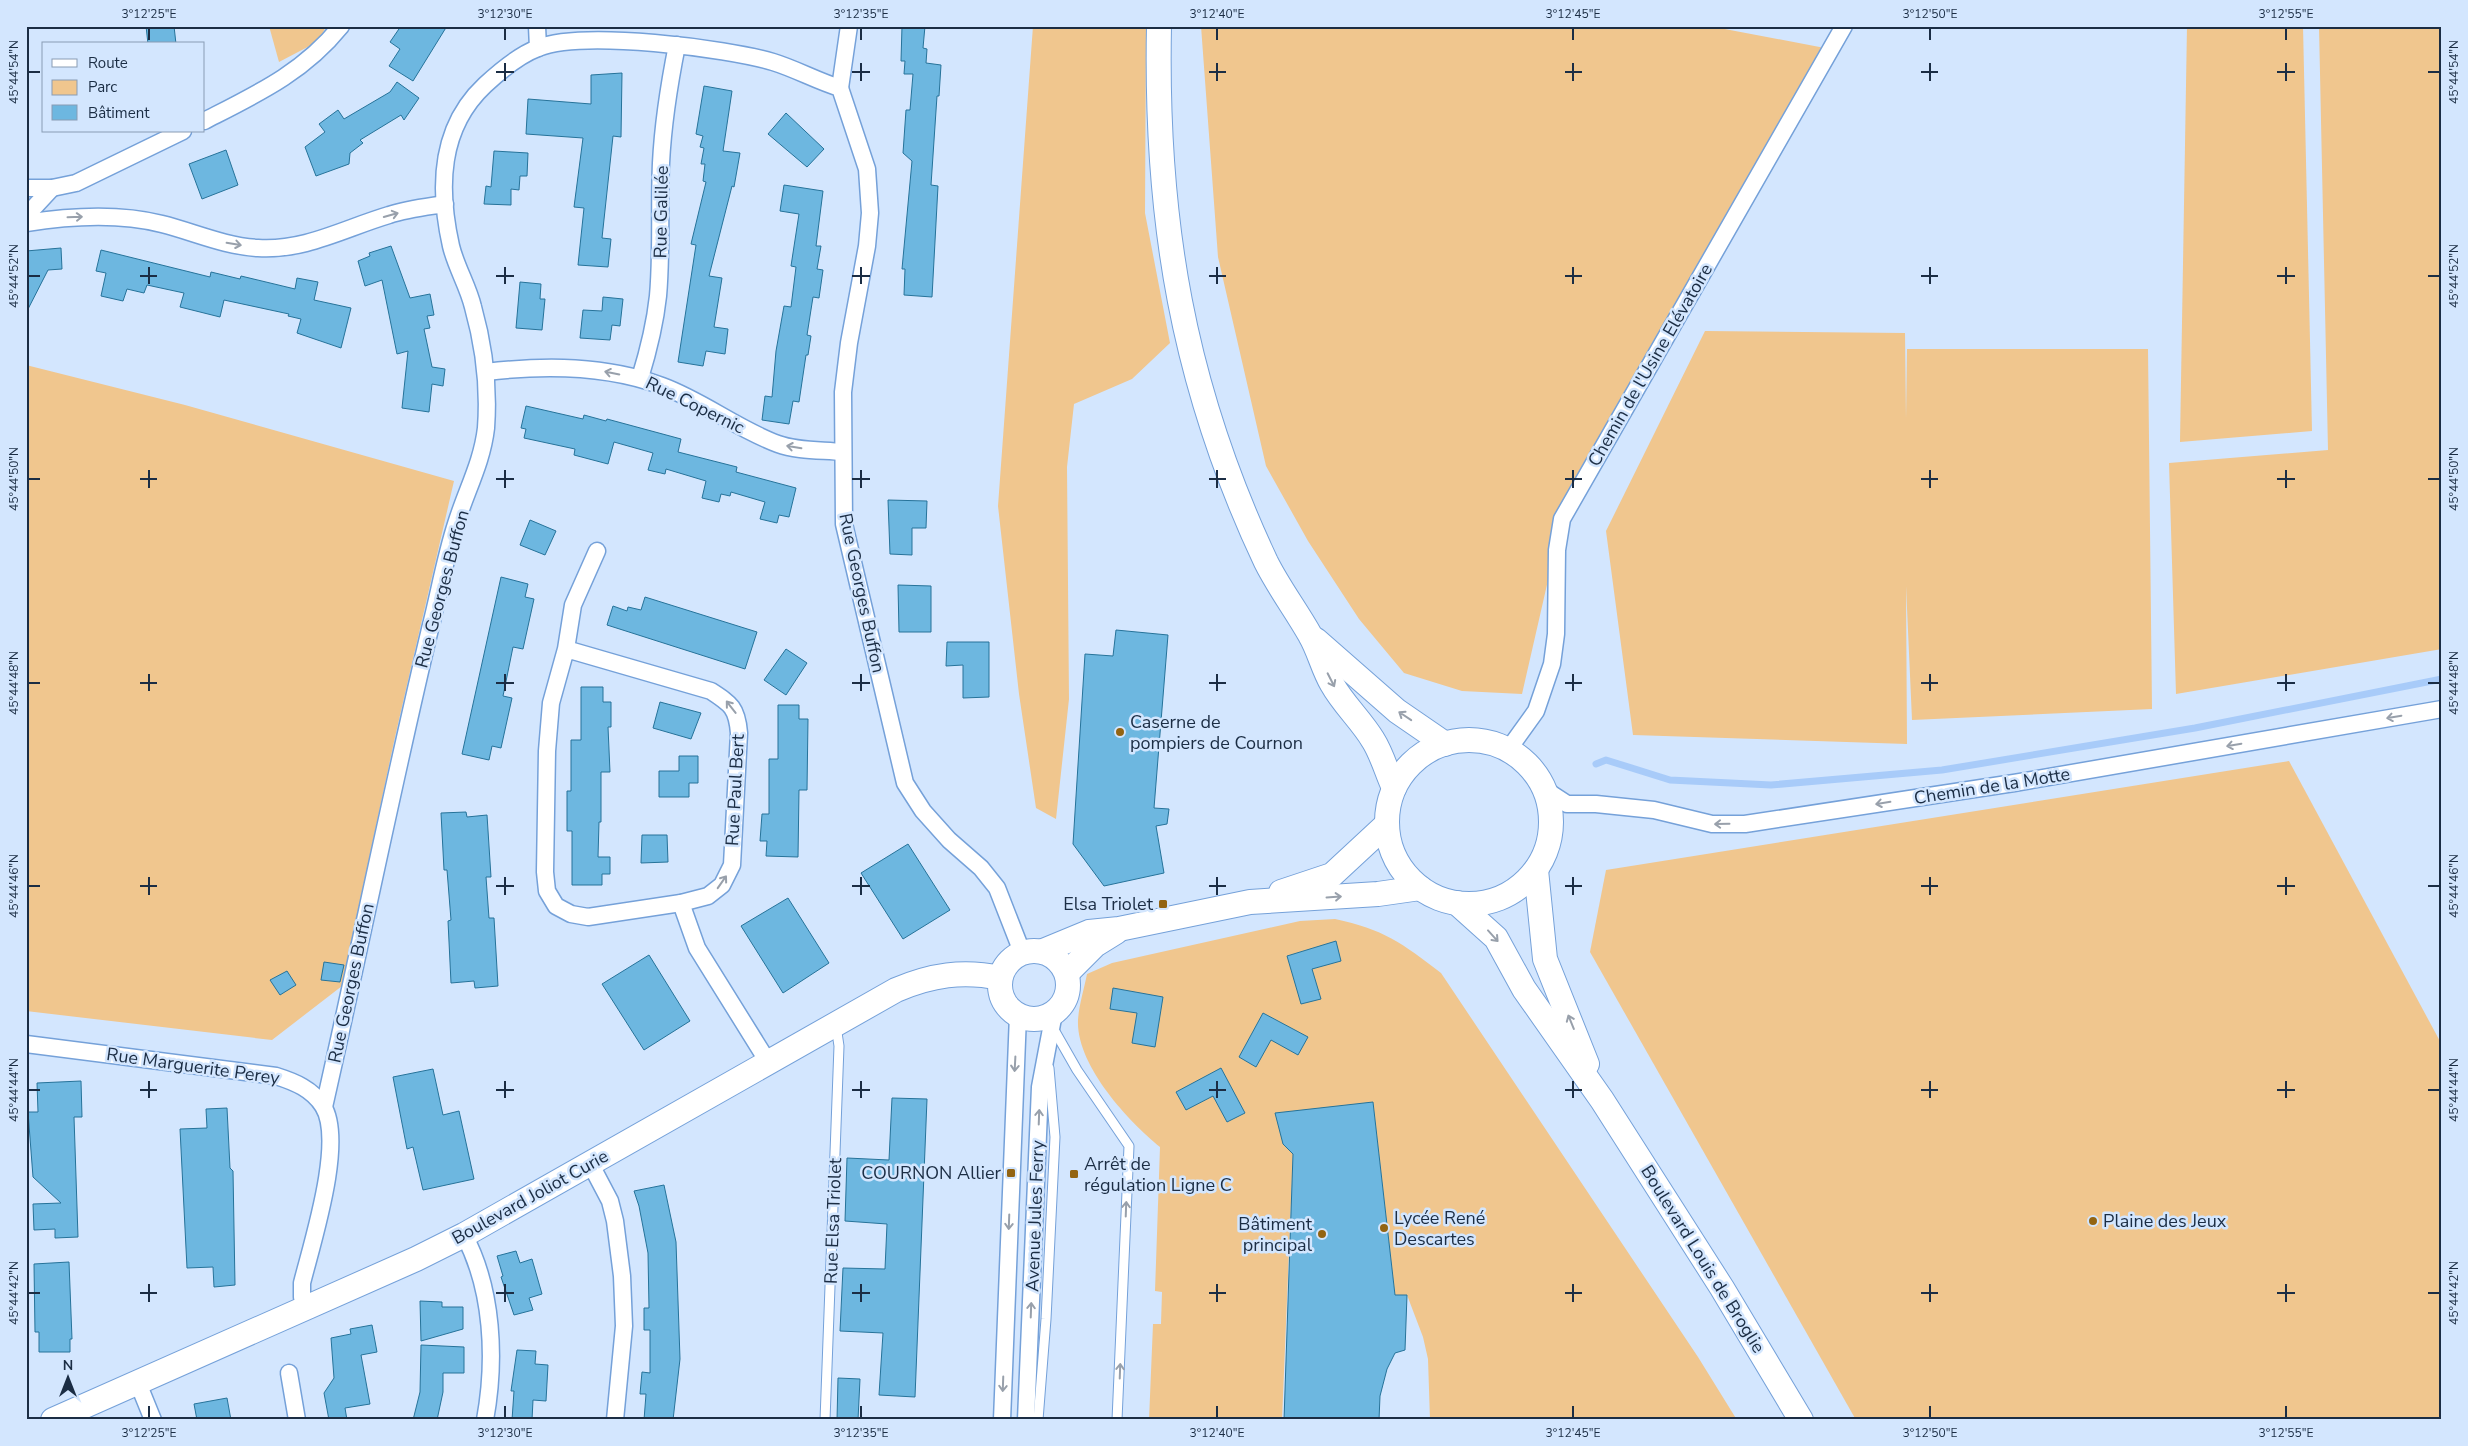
<svg xmlns="http://www.w3.org/2000/svg" width="2468" height="1446" viewBox="0 0 2468 1446" font-family="'Nunito Sans',sans-serif">
	<style>
		.green { fill: #f0c68e }
		.lines { fill: none; stroke-linecap: round; stroke-linejoin: round }
		.stream { stroke: #a8cbf9; stroke-width: 7 }
		.building { fill: #6db7e0; stroke: #26739a }
		.lane-casing { stroke: #75a1d9; stroke-width: 11 }
		.street-casing { stroke: #75a1d9; stroke-width: 19 }
		.secondary-casing { stroke: #75a1d9; stroke-width: 26 }
		.lane { stroke: #fff; stroke-width: 9 }
		.street { stroke: #fff; stroke-width: 16 }
		.secondary { stroke: #fff; stroke-width: 24 }
		.oneway { stroke: #98a0ab }
		.ticks { fill: none; stroke: #1b2d44; stroke-width: 2 }
		.poi-dot { fill: #936412; stroke: #d3e6fe; stroke-width: 2 }
		.labels { text-anchor: middle; dominant-baseline: central; stroke-width: 5; stroke-linejoin: round; paint-order: stroke }
		.street-label { font-size: 18px; fill: #1b2d44; stroke: #d3e6fe }
		.poi-label { font-size: 18px; fill: #1b2d44; stroke: #d3e6fe; text-anchor: start }
		.neatline { fill: none; stroke: #1b2d44; stroke-width: 2 }
		.ticks-label { font-size: 12px; text-anchor: middle; fill: #1b2d44 }
	</style>
	<rect width="100%" height="100%" fill="#d3e6fe"/>
	<g class="green">
		<path d="M269 26H326L319 41 279 62Z"/>
		<path d="M1033 26H1146L1145 213 1170 343 1132 379 1074 404 1067 467 1069 699 1056 819 1036 808 1019 694 998 506Z"/>
		<path d="M1201 26H1709L1830 49 1562 519 1522 694 1462 691 1404 673 1359 619 1308 541 1266 466 1218 257Z"/>
		<path d="M2187 26H2303L2312 431 2180 442Z"/>
		<path d="M2319 26H2442V649L2176 694 2169 463 2328 450Z"/>
		<path d="M1705 331 1905 333 1906 419 1907 349H2148L2152 709 1912 720 1906 586 1907 744 1633 735 1606 531Z"/>
		<path d="M26 365 185 405 454 481 395 737 342 986 272 1040 26 1011Z"/>
		<path d="M2289 761 2442 1045V1420H1856L1590 952 1606 870Z"/>
		<path d="M1335 919C1383 929 1402 943 1441 973L1698 1357 1737 1420H1430L1428 1359 1423 1337 1407 1295H1395L1373 1102 1293 1154 1282 1420H1149L1153 1324H1161L1162 1292 1155 1291 1160 1147C1128 1121 1076 1065 1078 1020 1079 1005 1084 989 1087 974L1112 963 1300 921Z"/>
	</g>
	<g class="lines">
		<path class="stream" d="M1596 764 1606 760 1670 780 1771 785 1942 770 2195 728 2442 679"/>
	</g>
	<g class="building">
		<path d="M146 26H174L176 44H148Z"/>
		<path d="M401 26H447L413 81 389 66 400 49 390 42Z"/>
		<path d="M902 26H925L923 48 927 49 926 63 941 65 939 96H937L931 185 938 186 932 297 904 295 905 269H902L912 161 903 153 906 110H910L913 74H904L905 61H901Z"/>
		<path d="M622 73 621 137 613 136 602 238 611 239 608 267 578 265 584 208 574 207 583 138 526 134 528 99 591 104V75Z"/>
		<path d="M397 82 419 98 404 120 401 115 360 140 363 143 350 153 349 164 316 176 305 147 325 132 319 124 338 110 344 119 390 92Z"/>
		<path d="M704 86 732 91 723 151 740 153 734 187 732 186 709 276 722 278 714 327 728 329 725 354 706 351 703 366 678 362 696 245 691 244 706 182 703 181 705 164H701L704 148 700 147 703 136 696 134Z"/>
		<path d="M786 113 824 149 807 167 768 134Z"/>
		<path d="M226 150 238 185 202 199 189 164Z"/>
		<path d="M494 151 528 153 527 176H520L519 190 511 189V205L484 204 486 186 491 187Z"/>
		<path d="M784 185 823 191 816 246H821L817 269 823 270 819 298 813 297 807 335 811 336 808 355H806L799 402 793 401 789 424 762 420 765 396 772 397 776 351 784 306 791 307 796 267 791 266 799 214 780 211Z"/>
		<path d="M391 246 410 298 430 294 434 315 427 316 430 328 424 329 432 367 445 369 443 386 432 384 429 412 402 408 408 351 397 354 382 280 365 286 358 261 370 256 369 253Z"/>
		<path d="M61 248 62 269 48 270 26 313V251Z"/>
		<path d="M101 250 210 277 211 272 240 279 241 276 295 289 297 278 318 282 314 300 351 308 341 348 297 333 301 319 288 316 289 314 224 300 220 317 180 307 184 293 147 285 144 293 127 289 123 301 101 296 106 273 96 271Z"/>
		<path d="M520 282 541 284 540 299H545L542 330 516 328Z"/>
		<path d="M603 297 623 299 620 326 612 325 610 340 580 338 583 310 602 311Z"/>
		<path d="M526 406 583 419 584 415 606 421 607 419 681 439 678 452 737 467 736 472 796 488 789 517 779 515 777 523 760 519 765 502 731 492 730 496 721 494 719 502 702 498 706 481 666 469 665 474 648 470 653 453 614 442 608 464 574 455 575 449 524 438 526 429 521 428Z"/>
		<path d="M888 500 927 501 926 528H912V555L890 554Z"/>
		<path d="M530 520 556 531 545 555 520 545Z"/>
		<path d="M501 577 528 584 525 597 534 599 523 649 513 647 503 696 512 698 501 748 492 746 489 760 462 754Z"/>
		<path d="M898 585 931 586V632H899Z"/>
		<path d="M645 597 757 632 745 669 607 625 613 606 627 611 628 607 641 610Z"/>
		<path d="M1116 630 1168 635 1154 808 1169 809 1167 824 1156 826 1164 873 1104 886 1073 844 1085 654 1113 656Z"/>
		<path d="M947 642H989V697L963 698V665L946 666Z"/>
		<path d="M786 649 807 663 786 695 764 680Z"/>
		<path d="M581 687H603V702H611V727H608L610 772H601V822H599L598 857H610V874H602V885H572V831H567V791H571V740H581Z"/>
		<path d="M660 702 701 713 691 739 653 728Z"/>
		<path d="M778 705H799V719H808L807 790H799L798 857 766 856 767 841H760L762 814H769V759H778Z"/>
		<path d="M679 756H698V783H689V797H659V771H679Z"/>
		<path d="M466 812 467 817 487 815 491 877H486L489 918H494L498 986 475 988 474 981 451 983 448 921 451 920 447 870H444L441 813Z"/>
		<path d="M642 835H667L668 862 641 863Z"/>
		<path d="M908 844 950 910 903 939 861 873Z"/>
		<path d="M788 898 829 963 783 993 741 926Z"/>
		<path d="M1336 941 1341 961 1312 969 1321 999 1301 1004 1287 956Z"/>
		<path d="M649 955 690 1021 644 1050 602 984Z"/>
		<path d="M324 962 344 965 340 982 321 980Z"/>
		<path d="M287 971 296 985 280 995 270 980Z"/>
		<path d="M1113 988 1163 997 1155 1047 1132 1043 1137 1013 1110 1009Z"/>
		<path d="M1263 1013 1308 1037 1298 1055 1271 1040 1256 1067 1239 1057Z"/>
		<path d="M1221 1068 1245 1113 1227 1122 1213 1096 1186 1110 1176 1092Z"/>
		<path d="M433 1069 443 1115 459 1111 474 1179 423 1190 413 1147 407 1149 393 1077Z"/>
		<path d="M81 1081 82 1117H74L78 1237 55 1238V1229L34 1230 33 1204 61 1203 33 1177 28 1112H38L37 1083Z"/>
		<path d="M892 1098 927 1099 915 1397 879 1395 883 1333 840 1331 843 1268 885 1269 887 1224 845 1221 847 1158 889 1160Z"/>
		<path d="M1373 1102 1395 1295H1407L1405 1350 1395 1353 1387 1369 1380 1396 1379 1420H1284L1293 1154 1283 1144 1275 1113Z"/>
		<path d="M227 1108 230 1168 233 1171 235 1285 214 1287 213 1267 187 1268 180 1129 207 1128 206 1109Z"/>
		<path d="M664 1185 676 1242 680 1359 673 1420H644L646 1394H640L642 1372 650 1373V1330H644V1308H649L648 1253 639 1206 634 1191Z"/>
		<path d="M516 1251 520 1263 532 1259 542 1294 529 1298 533 1310 514 1315 501 1277 503 1276 497 1256Z"/>
		<path d="M69 1262 72 1339H70V1352H39V1332H35L34 1264Z"/>
		<path d="M420 1301 442 1302V1307H463V1329L421 1341Z"/>
		<path d="M372 1325 377 1352 361 1355 370 1404 345 1408 347 1420H329L324 1393 334 1378 331 1338 351 1334 350 1329Z"/>
		<path d="M421 1345 464 1347V1373H443V1392L437 1420H413L420 1392Z"/>
		<path d="M517 1350 536 1351 535 1364 548 1365 546 1401 533 1400 532 1420H512L514 1391H511Z"/>
		<path d="M838 1378 860 1379 858 1420H837Z"/>
		<path d="M227 1398 231 1420H197L194 1404Z"/>
	</g>
	<g class="lines">
		<defs>
			<g id="lane">
				<path d="M1053 1028 1077 1070 1129 1146 1117 1420"/>
				<path d="M825 1420 839 1046 836 1026"/>
				<path d="M1038 1420 1046 1319 1055 1137 1049 1068"/>
			</g>
			<g id="street">
				<path d="M537 26 538 48"/>
				<path d="M840 88 849 26"/>
				<path d="M204 121C257 94 303 73 341 26"/>
				<path d="M26 188H52L76 183 183 131"/>
				<path d="M26 216 52 188"/>
				<path d="M26 223C70 216 119 213 162 224 194 232 224 246 258 248 305 251 345 228 389 215 407 209 426 207 445 204"/>
				<path d="M486 372C545 365 606 365 662 386 703 401 737 429 778 444 797 451 822 450 842 452"/>
				<path d="M640 378C648 352 655 324 658 296 662 252 659 207 661 163 663 123 669 85 677 45"/>
				<path d="M566 649 711 691C731 704 737 708 739 733L732 865 722 885 708 896 681 903 588 917 571 914 556 906 547 891 545 872 547 751 551 703 566 649 573 605 597 551"/>
				<path d="M1508 750 1536 711 1552 664 1556 634 1557 550 1562 519 1844 26"/>
				<path d="M1544 789 1567 804H1596L1654 810 1712 824H1745L2014 783 2442 709"/>
				<path d="M681 903 697 948 768 1062"/>
				<path d="M26 1044 276 1076C295 1082 312 1089 323 1106 345 1141 312 1243 302 1283V1297L307 1309"/>
				<path d="M324 1107C360 948 392 788 430 629 439 594 445 558 456 524 466 491 482 463 486 428 489 387 484 346 473 307 468 286 456 267 451 246 438 188 439 128 485 85 499 72 519 55 538 48 582 30 726 48 773 62 796 69 817 81 840 88L867 169 870 213 867 246 849 343 843 392 844 524 905 783 923 811 949 840 981 868 997 888 1022 952"/>
				<path d="M590 1163 610 1201 615 1221 622 1276 624 1326 615 1420"/>
				<path d="M464 1235C493 1289 496 1360 485 1420"/>
				<path d="M289 1373 297 1420"/>
				<path d="M138 1383 153 1420"/>
				<path d="M1002 1420 1018 1015"/>
				<path d="M1026 1420 1040 1087 1054 1013"/>
			</g>
			<g id="secondary">
				<path d="M1159 26C1155 220 1183 386 1266 562 1279 588 1296 610 1310 635 1319 650 1323 669 1332 684 1343 704 1361 720 1373 740 1382 754 1387 773 1394 788"/>
				<path d="M1316 640 1397 711 1445 744"/>
				<circle cx="1469" cy="822" r="82"/>
				<path d="M1536 870 1545 959 1587 1064"/>
				<path d="M1281 892 1332 875 1387 824"/>
				<path d="M1457 903 1496 938 1524 989 1602 1100 1722 1288 1801 1420"/>
				<circle cx="1034" cy="985" r="34"/>
				<path d="M1043 951 1089 932 1119 929 1250 902 1378 894 1420 888"/>
				<path d="M1067 973 1095 945 1116 932"/>
				<path d="M53 1420 416 1259 464 1235 896 990C931 975 963 970 1000 978"/>
			</g>
		</defs>
		<use href="#lane" class="lane-casing"/>
		<use href="#street" class="street-casing"/>
		<use href="#secondary" class="secondary-casing"/>
		<use href="#lane" class="lane"/>
		<use href="#street" class="street"/>
		<use href="#secondary" class="secondary"/>
	</g>
	<defs><path id="oneway-shaft" d="M-6 0H5M1.5-3L5.5 0L1.5 3" fill="none" stroke-width="1.6" stroke-linecap="round" stroke-linejoin="round" transform="scale(1.25)"/></defs>
	<g class="oneway">
		<use href="#oneway-shaft" transform="translate(391 215) rotate(-16)"/>
		<use href="#oneway-shaft" transform="translate(75 217) rotate(-2)"/>
		<use href="#oneway-shaft" transform="translate(234 244) rotate(9)"/>
		<use href="#oneway-shaft" transform="translate(612 373) rotate(-169)"/>
		<use href="#oneway-shaft" transform="translate(794 447) rotate(-171)"/>
		<use href="#oneway-shaft" transform="translate(1331 680) rotate(63)"/>
		<use href="#oneway-shaft" transform="translate(731 707) rotate(-128)"/>
		<use href="#oneway-shaft" transform="translate(1405 716) rotate(-146)"/>
		<use href="#oneway-shaft" transform="translate(2394 717) rotate(170)"/>
		<use href="#oneway-shaft" transform="translate(2234 745) rotate(170)"/>
		<use href="#oneway-shaft" transform="translate(1883 803) rotate(171)"/>
		<use href="#oneway-shaft" transform="translate(1722 824) rotate(179)"/>
		<use href="#oneway-shaft" transform="translate(722 882) rotate(-55)"/>
		<use href="#oneway-shaft" transform="translate(1334 897) rotate(-4)"/>
		<use href="#oneway-shaft" transform="translate(1493 936) rotate(48)"/>
		<use href="#oneway-shaft" transform="translate(1571 1022) rotate(-112)"/>
		<use href="#oneway-shaft" transform="translate(1015 1064) rotate(93)"/>
		<use href="#oneway-shaft" transform="translate(1039 1117) rotate(-88)"/>
		<use href="#oneway-shaft" transform="translate(1126 1209) rotate(-88)"/>
		<use href="#oneway-shaft" transform="translate(1009 1222) rotate(92)"/>
		<use href="#oneway-shaft" transform="translate(1031 1310) rotate(-88)"/>
		<use href="#oneway-shaft" transform="translate(1120 1371) rotate(-88)"/>
		<use href="#oneway-shaft" transform="translate(1003 1384) rotate(92)"/>
	</g>
	<path class="ticks" d="M149 28V40M505 28V40M861 28V40M1217 28V40M1573 28V40M1930 28V40M2286 28V40M505 63V81M861 63V81M1217 63V81M1573 63V81M1930 63V81M2286 63V81M28 72H40M496 72H514M852 72H870M1209 72H1226M1565 72H1582M1921 72H1938M2277 72H2295M2428 72H2440M149 267V284M505 267V284M861 267V284M1217 267V284M1573 267V284M1930 267V284M2286 267V284M28 276H40M140 276H157M496 276H514M852 276H870M1209 276H1226M1565 276H1582M1921 276H1938M2277 276H2295M2428 276H2440M149 470V488M505 470V488M861 470V488M1217 470V488M1573 470V488M1930 470V488M2286 470V488M28 479H40M140 479H157M496 479H514M852 479H870M1209 479H1226M1565 479H1582M1921 479H1938M2277 479H2295M2428 479H2440M149 674V691M505 674V691M861 674V691M1217 674V691M1573 674V691M1930 674V691M2286 674V691M28 683H40M140 683H157M496 683H514M852 683H870M1209 683H1226M1565 683H1582M1921 683H1938M2277 683H2295M2428 683H2440M149 877V895M505 877V895M861 877V895M1217 877V895M1573 877V895M1930 877V895M2286 877V895M28 886H40M140 886H157M496 886H514M852 886H870M1209 886H1226M1565 886H1582M1921 886H1938M2277 886H2295M2428 886H2440M149 1081V1098M505 1081V1098M861 1081V1098M1217 1081V1098M1573 1081V1098M1930 1081V1098M2286 1081V1098M28 1090H40M140 1090H157M496 1090H514M852 1090H870M1209 1090H1226M1565 1090H1582M1921 1090H1938M2277 1090H2295M2428 1090H2440M149 1284V1302M505 1284V1302M861 1284V1302M1217 1284V1302M1573 1284V1302M1930 1284V1302M2286 1284V1302M28 1293H40M140 1293H157M496 1293H514M852 1293H870M1209 1293H1226M1565 1293H1582M1921 1293H1938M2277 1293H2295M2428 1293H2440M149 1406V1418M505 1406V1418M861 1406V1418M1217 1406V1418M1573 1406V1418M1930 1406V1418M2286 1406V1418"/>
	<g class="poi-dot">
		<circle cx="1120" cy="732" r="5"/>
		<rect x="1158" y="899" width="10" height="10" rx="2.5"/>
		<rect x="1006" y="1168" width="10" height="10" rx="2.5"/>
		<rect x="1069" y="1169" width="10" height="10" rx="2.5"/>
		<circle cx="2093" cy="1221" r="5"/>
		<circle cx="1384" cy="1228" r="5"/>
		<circle cx="1322" cy="1234" r="5"/>
	</g>
	<g class="labels">
		<g class="street-label">
			<text transform="translate(661 212) rotate(-89)">Rue Galilée</text>
			<text transform="translate(1650 365) rotate(-60)">Chemin de l'Usine Elévatoire</text>
			<text transform="translate(695 405) rotate(26)">Rue Copernic</text>
			<text transform="translate(442 589) rotate(-75)">Rue Georges Buffon</text>
			<text transform="translate(862 593) rotate(78)">Rue Georges Buffon</text>
			<text transform="translate(1992 786) rotate(-9)">Chemin de la Motte</text>
			<text transform="translate(735 790) rotate(-87)">Rue Paul Bert</text>
			<text transform="translate(351 983) rotate(-78)">Rue Georges Buffon</text>
			<text transform="translate(193 1066) rotate(8)">Rue Marguerite Perey</text>
			<text transform="translate(530 1197) rotate(-29)">Boulevard Joliot Curie</text>
			<text transform="translate(1035 1216) rotate(-88)">Avenue Jules Ferry</text>
			<text transform="translate(833 1221) rotate(-88)">Rue Elsa Triolet</text>
			<text transform="translate(1703 1259) rotate(58)">Boulevard Louis de Broglie</text>
		</g>
		<g class="poi-label">
			<text x="1130" y="722">Caserne de<tspan x="1130" dy="21">pompiers de Cournon</tspan></text>
			<text x="1153" y="904" text-anchor="end">Elsa Triolet</text>
			<text x="1084" y="1164">Arrêt de<tspan x="1084" dy="21">régulation Ligne C</tspan></text>
			<text x="1001" y="1173" text-anchor="end">COURNON Allier</text>
			<text x="1394" y="1218">Lycée René<tspan x="1394" dy="21">Descartes</tspan></text>
			<text x="2103" y="1221">Plaine des Jeux</text>
			<text x="1312" y="1224" text-anchor="end">Bâtiment<tspan x="1312" dy="21">principal</tspan></text>
		</g>
	</g>
	<rect width="2468" height="1446" fill="none" stroke="#d3e6fe" stroke-width="55"/>
	<rect x="42" y="42" width="162" height="90" fill="#d3e6fe" stroke="#899cb4"/>
	<rect x="52" y="59" width="25" height="8" fill="#ffffff" stroke="#899cb4"/>
	<text x="88" y="68" font-size="15" fill="#1b2d44">Route</text>
	<rect x="52" y="80" width="25" height="15" fill="#f0c68e" stroke="#899cb4"/>
	<text x="88" y="92" font-size="15" fill="#1b2d44">Parc</text>
	<rect x="52" y="105" width="25" height="15" fill="#6db7e0" stroke="#899cb4"/>
	<text x="88" y="118" font-size="15" fill="#1b2d44">Bâtiment</text>
	<g transform="translate(68 1378)" stroke="#d3e6fe" stroke-width="4" paint-order="stroke">
	<path d="M0-4L9 19L0 12L-9 19Z" fill="#1b2d44"/>
	<text y="-8" font-size="14" font-weight="bold" text-anchor="middle" fill="#1b2d44">N</text>
	</g>
	<rect x="28" y="28" width="2412" height="1390" class="neatline"/>
	<g class="ticks-label">
		<text x="149" y="18">3°12'25"E</text>
		<text x="505" y="18">3°12'30"E</text>
		<text x="861" y="18">3°12'35"E</text>
		<text x="1217" y="18">3°12'40"E</text>
		<text x="1573" y="18">3°12'45"E</text>
		<text x="1930" y="18">3°12'50"E</text>
		<text x="2286" y="18">3°12'55"E</text>
		<text transform="translate(14 72) rotate(-90)" y="4">45°44'54"N</text>
		<text transform="translate(2454 72) rotate(-90)" y="4">45°44'54"N</text>
		<text transform="translate(14 276) rotate(-90)" y="4">45°44'52"N</text>
		<text transform="translate(2454 276) rotate(-90)" y="4">45°44'52"N</text>
		<text transform="translate(14 479) rotate(-90)" y="4">45°44'50"N</text>
		<text transform="translate(2454 479) rotate(-90)" y="4">45°44'50"N</text>
		<text transform="translate(14 683) rotate(-90)" y="4">45°44'48"N</text>
		<text transform="translate(2454 683) rotate(-90)" y="4">45°44'48"N</text>
		<text transform="translate(14 886) rotate(-90)" y="4">45°44'46"N</text>
		<text transform="translate(2454 886) rotate(-90)" y="4">45°44'46"N</text>
		<text transform="translate(14 1090) rotate(-90)" y="4">45°44'44"N</text>
		<text transform="translate(2454 1090) rotate(-90)" y="4">45°44'44"N</text>
		<text transform="translate(14 1293) rotate(-90)" y="4">45°44'42"N</text>
		<text transform="translate(2454 1293) rotate(-90)" y="4">45°44'42"N</text>
		<text x="149" y="1437">3°12'25"E</text>
		<text x="505" y="1437">3°12'30"E</text>
		<text x="861" y="1437">3°12'35"E</text>
		<text x="1217" y="1437">3°12'40"E</text>
		<text x="1573" y="1437">3°12'45"E</text>
		<text x="1930" y="1437">3°12'50"E</text>
		<text x="2286" y="1437">3°12'55"E</text>
	</g>
</svg>
